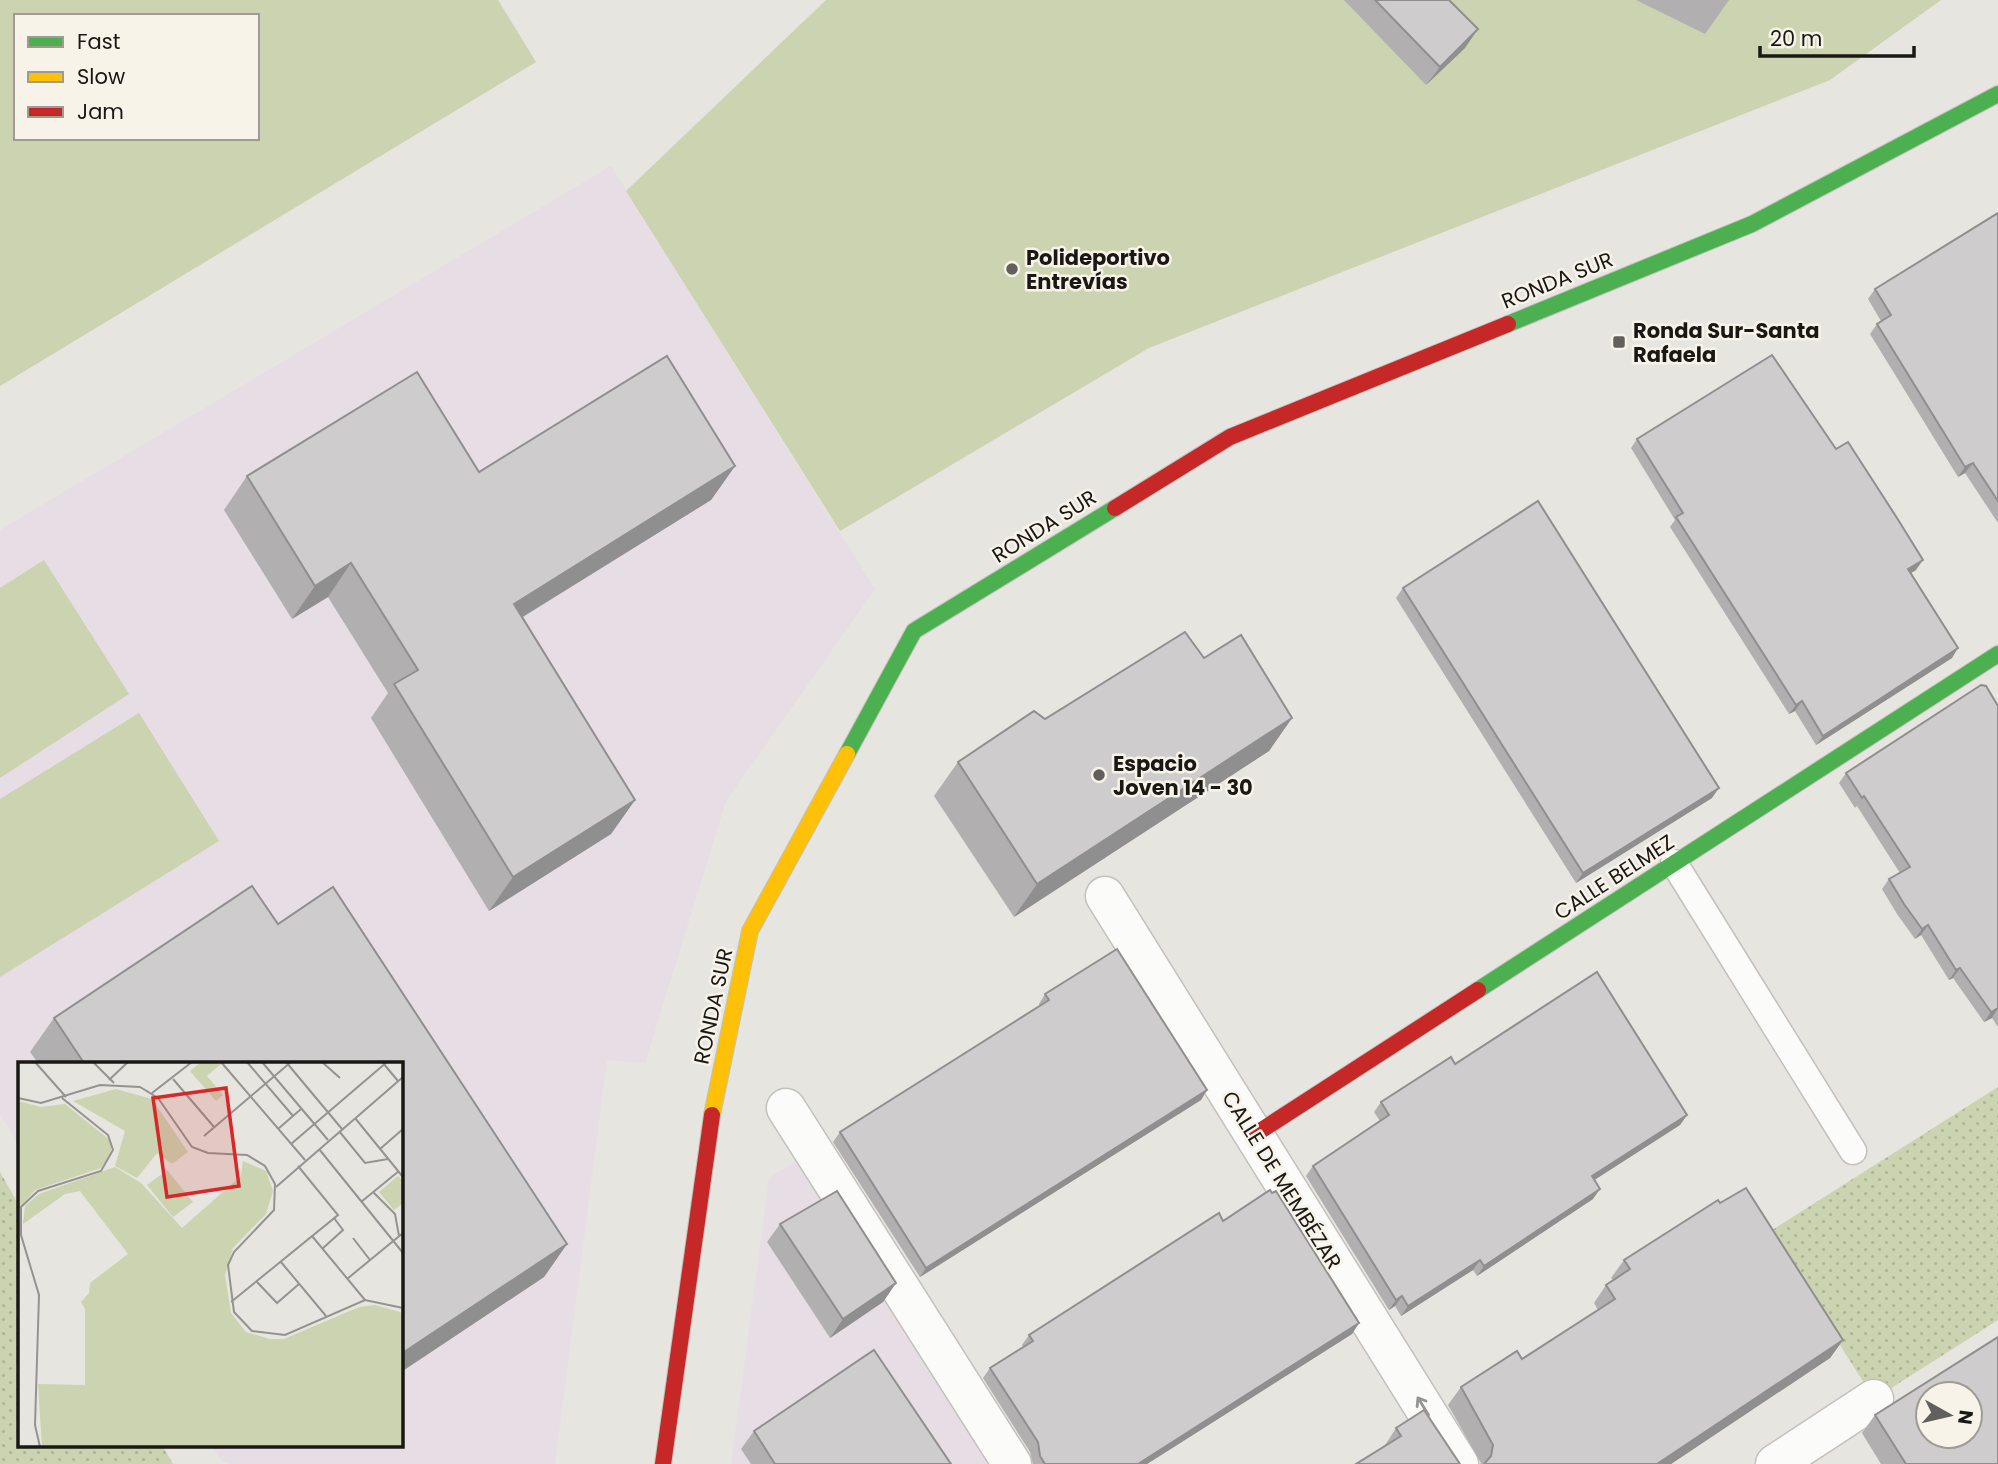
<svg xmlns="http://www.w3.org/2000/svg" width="1998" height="1464" viewBox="0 0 1998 1464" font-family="Poppins,sans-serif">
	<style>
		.education { fill: #e6dde5 }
		.park { fill: url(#park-dots) }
		.garden { fill: #ccd3b1; fill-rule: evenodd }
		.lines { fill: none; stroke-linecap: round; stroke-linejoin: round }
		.lane-casing { stroke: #c2c1bc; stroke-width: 29 }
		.street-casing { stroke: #c2c1bc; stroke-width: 41 }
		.fast-casing { stroke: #c2c1bc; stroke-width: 18 }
		.slow-casing { stroke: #c2c1bc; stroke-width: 18 }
		.jam-casing { stroke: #c2c1bc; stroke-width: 18 }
		.lane { stroke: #fbfbfa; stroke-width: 26 }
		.street { stroke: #fbfbfa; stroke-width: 38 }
		.fast { stroke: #4caf50; stroke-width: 16 }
		.slow { stroke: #ffc107; stroke-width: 16 }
		.jam { stroke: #c62828; stroke-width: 16 }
		.wall { fill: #b1afaf }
		.shaded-wall { fill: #908f8f }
		.building { fill: #cecccc; stroke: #908f8f; stroke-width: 2; fill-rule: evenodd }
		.oneway { stroke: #969593 }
		.poi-dot { fill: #61605c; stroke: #f7f3e9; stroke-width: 2.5 }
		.labels { text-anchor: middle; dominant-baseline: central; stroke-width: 5; stroke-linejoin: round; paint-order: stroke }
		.poi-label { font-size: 21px; font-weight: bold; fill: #1a1815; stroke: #f7f3e9; text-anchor: start }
		.street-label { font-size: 21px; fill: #1a1815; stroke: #f7f3e9 }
		.inset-road { fill: none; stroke: #94938f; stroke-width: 2 }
		.view { fill: #d62828; fill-opacity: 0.15; stroke: #d62828; stroke-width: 3.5 }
		.inset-edge { fill: none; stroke: #1a1815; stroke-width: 3.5 }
	</style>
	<defs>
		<pattern id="park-dots" width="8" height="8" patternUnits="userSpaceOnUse" patternTransform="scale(1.75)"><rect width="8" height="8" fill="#ccd3b1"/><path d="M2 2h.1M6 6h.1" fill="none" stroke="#afb497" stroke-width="1.8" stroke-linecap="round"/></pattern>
	</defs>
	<rect width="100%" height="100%" fill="#e6e5e0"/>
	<g class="education">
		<path d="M611 166 875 589 726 801 645 1063 607 1060 555 1464H230L221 1460 211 1445H401V1063H19V1145L0 1114V530Z"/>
		<path d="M800 1159 994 1464H731L769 1178Z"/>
	</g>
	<g class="park">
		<path d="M1998 1087V1320L1874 1399 1769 1232Z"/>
		<path d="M0 1172 19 1205V1445H162L173 1464H0Z"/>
	</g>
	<g class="garden">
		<path d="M0 0H498L536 62 0 386ZM16 16H257V138H16Z"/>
		<path d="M826 0H1941L1830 80 1149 348 840 531 626 191Z"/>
		<path d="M44 560 129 694 0 778V588Z"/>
		<path d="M139 713 219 841 0 977V799Z"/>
	</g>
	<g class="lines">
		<defs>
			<path id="lane" d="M1674 863 1853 1151"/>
			<g id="street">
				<path d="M1105 896 1459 1464"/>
				<path d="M786 1108 1012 1464"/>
				<path d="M1775 1464 1874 1399"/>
			</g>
			<g id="fast">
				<path d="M1508 324 1752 224 1998 94"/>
				<path d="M847 754 914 631 1115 508"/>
				<path d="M1478 990 1998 654"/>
			</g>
			<path id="slow" d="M712 1115 750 931 847 754"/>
			<g id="jam">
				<path d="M1115 508 1230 437 1508 324"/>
				<path d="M1254 1135 1478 990"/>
				<path d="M663 1464 712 1115"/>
			</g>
		</defs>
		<use href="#lane" class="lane-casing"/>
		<use href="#street" class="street-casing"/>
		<use href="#fast" class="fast-casing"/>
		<use href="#slow" class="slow-casing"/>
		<use href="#jam" class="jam-casing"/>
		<use href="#lane" class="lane"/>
		<use href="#street" class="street"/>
		<use href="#fast" class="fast"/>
		<use href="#slow" class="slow"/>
		<use href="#jam" class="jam"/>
	</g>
	<g class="wall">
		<path d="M1344 0H1449L1465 48 1426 85Z"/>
		<path d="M1636 0H1729L1705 34Z"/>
		<path d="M1998 213V523L1965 473 1958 477 1870 334 1877 324 1881 321 1868 299 1875 289Z"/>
		<path d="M1637 439 1836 449 1916 570 1911 573 1952 658 1816 745 1795 711 1789 714 1670 527 1675 520 1631 448Z"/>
		<path d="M735 466 711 500 523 617 635 800 611 834 489 911 371 718 388 693 328 597 292 619 224 510 247 476Z"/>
		<path d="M1403 588 1712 798 1576 883 1396 598Z"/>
		<path d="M1204 658 1292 718 1269 751 1014 917 934 796 958 762 1045 719Z"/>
		<path d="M1998 706V1027L1992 1018 1984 1022 1953 978 1949 980 1921 935 1915 939 1897 914 1882 889 1889 879 1900 873 1857 806 1855 808 1839 783 1846 773Z"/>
		<path d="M252 886 278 924 333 887 567 1244 544 1277 401 1372V1063H38L30 1052 54 1018Z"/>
		<path d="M1045 994 1207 1090 1201 1100 920 1277 833 1142 840 1132 1040 1006 1039 1004Z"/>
		<path d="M1455 1064 1687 1115 1680 1125 1594 1180 1593 1199 1477 1276 1473 1270 1401 1316 1395 1306 1389 1310 1306 1176 1313 1166 1380 1121 1374 1112 1381 1102Z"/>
		<path d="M1223 1221 1359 1323 1352 1334 1147 1464H1033L1030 1452 983 1378 990 1368 1023 1347 1022 1345 1029 1335Z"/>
		<path d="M780 1224 896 1283 883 1302 830 1338 767 1242Z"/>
		<path d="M1624 1260 1843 1340 1830 1358 1671 1464H1480L1481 1463 1448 1405 1461 1387 1522 1359 1598 1310 1594 1303 1606 1285 1613 1280 1611 1278Z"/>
		<path d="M1875 1415 1998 1464H1881L1862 1433Z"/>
		<path d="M1396 1428 1460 1464 1384 1447Z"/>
		<path d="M754 1431 951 1464H751L741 1449Z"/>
	</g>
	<g class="shaded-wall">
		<path d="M1478 29 1465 48 1426 85 1440 67Z"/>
		<path d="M1973 463 1965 473 1958 477 1965 467Z"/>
		<path d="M735 466 711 500 490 637 514 604Z"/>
		<path d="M1923 560 1916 570 1901 579 1908 569Z"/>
		<path d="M351 563 328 597 292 619 315 586Z"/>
		<path d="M1958 648 1952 658 1816 745 1823 736Z"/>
		<path d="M1802 701 1795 711 1789 714 1796 705Z"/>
		<path d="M1292 718 1269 751 1014 917 1037 884Z"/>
		<path d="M1719 788 1712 798 1576 883 1583 873Z"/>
		<path d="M635 800 611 834 489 911 513 877Z"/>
		<path d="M1928 925 1921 935 1915 939 1922 929Z"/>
		<path d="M1960 968 1953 978 1949 980 1956 970Z"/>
		<path d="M1998 1008 1992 1018 1984 1022 1991 1012Z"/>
		<path d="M1207 1090 1201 1100 920 1277 926 1268Z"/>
		<path d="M1687 1115 1680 1125 1585 1186 1592 1176Z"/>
		<path d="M1600 1189 1593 1199 1477 1276 1484 1266Z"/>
		<path d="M567 1244 544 1277 401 1372V1354Z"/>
		<path d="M1480 1260 1473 1270 1401 1316 1408 1306Z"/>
		<path d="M896 1283 883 1302 830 1338 843 1319Z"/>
		<path d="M1402 1296 1395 1306 1389 1310 1396 1300Z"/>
		<path d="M1359 1323 1352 1334 1147 1464H1138Z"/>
		<path d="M1843 1340 1830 1358 1671 1464H1657Z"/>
	</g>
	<g class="building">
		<path d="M1375 0H1449L1478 29 1440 67Z"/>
		<path d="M1998 213V501L1973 463 1965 467 1877 324 1891 315 1875 289Z"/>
		<path d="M1772 355 1836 449 1848 442 1897 518 1923 560 1908 569 1958 648 1823 736 1802 701 1796 705 1676 517 1683 513 1637 439Z"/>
		<path d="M667 356 735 466 514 604 635 800 513 877 394 684 418 670 351 563 315 586 247 476 417 372 479 472Z"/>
		<path d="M1538 501 1719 788 1583 873 1403 588Z"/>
		<path d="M1185 632 1204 658 1241 635 1292 718 1037 884 958 762 1034 711 1045 719Z"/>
		<path d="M1981 685 1986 686 1998 706V1008L1991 1012 1960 968 1956 970 1928 925 1922 929 1904 904 1889 879 1910 867 1864 796 1862 798 1846 773Z"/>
		<path d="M252 886 278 924 333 887 567 1244 401 1354V1063H84L54 1018Z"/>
		<path d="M1117 949 1207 1090 926 1268 840 1132 1049 1000 1045 994Z"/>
		<path d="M1597 972 1687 1115 1592 1176 1600 1189 1484 1266 1480 1260 1408 1306 1402 1296 1396 1300 1313 1166 1389 1115 1381 1102 1451 1057 1455 1064Z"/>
		<path d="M1746 1188 1843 1340 1657 1464H1484L1491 1456 1493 1445 1461 1387 1517 1351 1522 1359 1615 1299 1606 1285 1630 1269 1624 1260 1718 1200 1720 1203Z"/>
		<path d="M1270 1190 1272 1193 1276 1191 1359 1323 1138 1464H1045L1040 1456 1038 1442 990 1368 1033 1341 1029 1335 1219 1213 1223 1221Z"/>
		<path d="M837 1191 896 1283 843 1319 780 1224Z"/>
		<path d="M1998 1337V1464H1906L1875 1415ZM1928 1394H1970V1436H1928Z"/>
		<path d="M874 1350 951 1464H775L754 1431Z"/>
		<path d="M1424 1410 1460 1464H1356L1401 1436 1396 1428Z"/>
	</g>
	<defs><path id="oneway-shaft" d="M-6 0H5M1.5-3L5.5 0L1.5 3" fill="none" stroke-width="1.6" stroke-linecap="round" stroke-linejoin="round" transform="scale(1.75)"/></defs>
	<use class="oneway" href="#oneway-shaft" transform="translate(1423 1406) rotate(-122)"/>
	<g class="poi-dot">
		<circle cx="1012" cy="269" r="7"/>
		<rect x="1612" y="335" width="14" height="14" rx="3.5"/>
		<circle cx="1099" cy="775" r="7"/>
	</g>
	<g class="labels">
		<g class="poi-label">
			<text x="1026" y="257">Polideportivo<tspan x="1026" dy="24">Entrevías</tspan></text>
			<text x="1633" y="330">Ronda Sur-Santa<tspan x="1633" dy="24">Rafaela</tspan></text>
			<text x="1113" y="763">Espacio<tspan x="1113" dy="24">Joven 14 - 30</tspan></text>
		</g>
		<g class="street-label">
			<text transform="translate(1557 280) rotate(-22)">RONDA SUR</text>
			<text transform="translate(1044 526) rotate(-32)">RONDA SUR</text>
			<text transform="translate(1614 877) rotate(-33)">CALLE BELMEZ</text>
			<text transform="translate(713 1006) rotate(-78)">RONDA SUR</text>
			<text transform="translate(1282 1180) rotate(58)">CALLE DE MEMBÉZAR</text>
		</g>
	</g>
	<g transform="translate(18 1062)">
		<rect width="385" height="385" fill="#e6e5e0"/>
		<path d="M183 0 203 2 189 14 205 33 198 39 172 9ZM0 39 23 45 47 42 93 79V93L83 106 17 128 0 148ZM225 99 248 109 255 129 248 152 215 186 207 213 213 251 228 270 252 277H266L341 245 357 243 385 251V385H24L20 322 67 323V247L63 240 71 231 72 221 110 192 62 129 47 132 5 162 7 144 21 132 97 105 123 121 164 166 223 114Z" fill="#ccd3b1"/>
		<path d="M98 27 134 37 170 90 154 102 139 91 119 116 97 104 107 69 55 39ZM74 64 88 80 79 89 70 76ZM149 108 175 140 155 155 129 123ZM380 114 385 119V141L376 148 361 130ZM211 131 229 152 197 180 178 160Z" fill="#ccd3b1"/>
		<path class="inset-road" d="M17 0 48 35M75 0 96 21M203 0 287 98M229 0 275 54M244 0 310 78M268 0 324 67M304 0 322 16M365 1 380 19M155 17 196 65M91 18 110 0M134 31 174 0M0 36 23 41 82 23 122 25 140 36 174 85 190 91 229 93 247 104 257 122 256 148 216 190 210 203 216 250 234 269 267 273 347 238 385 246M337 56 385 115M260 67 283 47M321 69 347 101 370 97M186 74 273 0M273 82 369 0M301 87 385 191M362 87 385 67M258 125 385 15M355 130 377 152 381 174M343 140 381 109M294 174 347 238M335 176 352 198M304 187 325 168 316 156M263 200 308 254M329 217 385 171M239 220 259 241 281 222M213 240 320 153 280 104M22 385 17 363 21 233 3 173V145L20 129 83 109 95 88 90 73 44 36"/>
		<path class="view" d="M208 26 221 124 149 135 135 36Z"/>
		<rect width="385" height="385" class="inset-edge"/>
	</g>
	<rect x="14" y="14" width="245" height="126" fill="#f7f3e9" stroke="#9f9b94" stroke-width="2"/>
	<rect x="28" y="37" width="35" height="10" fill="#4caf50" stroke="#9f9b94" stroke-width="2"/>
	<text x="77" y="49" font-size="21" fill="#1a1815">Fast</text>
	<rect x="28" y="72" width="35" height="10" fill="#ffc107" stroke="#9f9b94" stroke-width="2"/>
	<text x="77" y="84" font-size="21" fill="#1a1815">Slow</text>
	<rect x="28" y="107" width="35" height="10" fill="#c62828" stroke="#9f9b94" stroke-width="2"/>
	<text x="77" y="119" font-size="21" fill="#1a1815">Jam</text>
	<g transform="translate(1949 1415) rotate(98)"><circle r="33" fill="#f7f3e9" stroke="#9f9b94" stroke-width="2"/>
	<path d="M0-5L12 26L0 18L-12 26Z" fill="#61605c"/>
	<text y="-10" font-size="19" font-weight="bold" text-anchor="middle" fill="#1a1815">N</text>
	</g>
	<path d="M1760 46v10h154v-10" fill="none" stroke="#1a1815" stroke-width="3.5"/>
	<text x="1770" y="46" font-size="21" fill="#1a1815" stroke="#f7f3e9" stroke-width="5" paint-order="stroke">20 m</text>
</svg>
